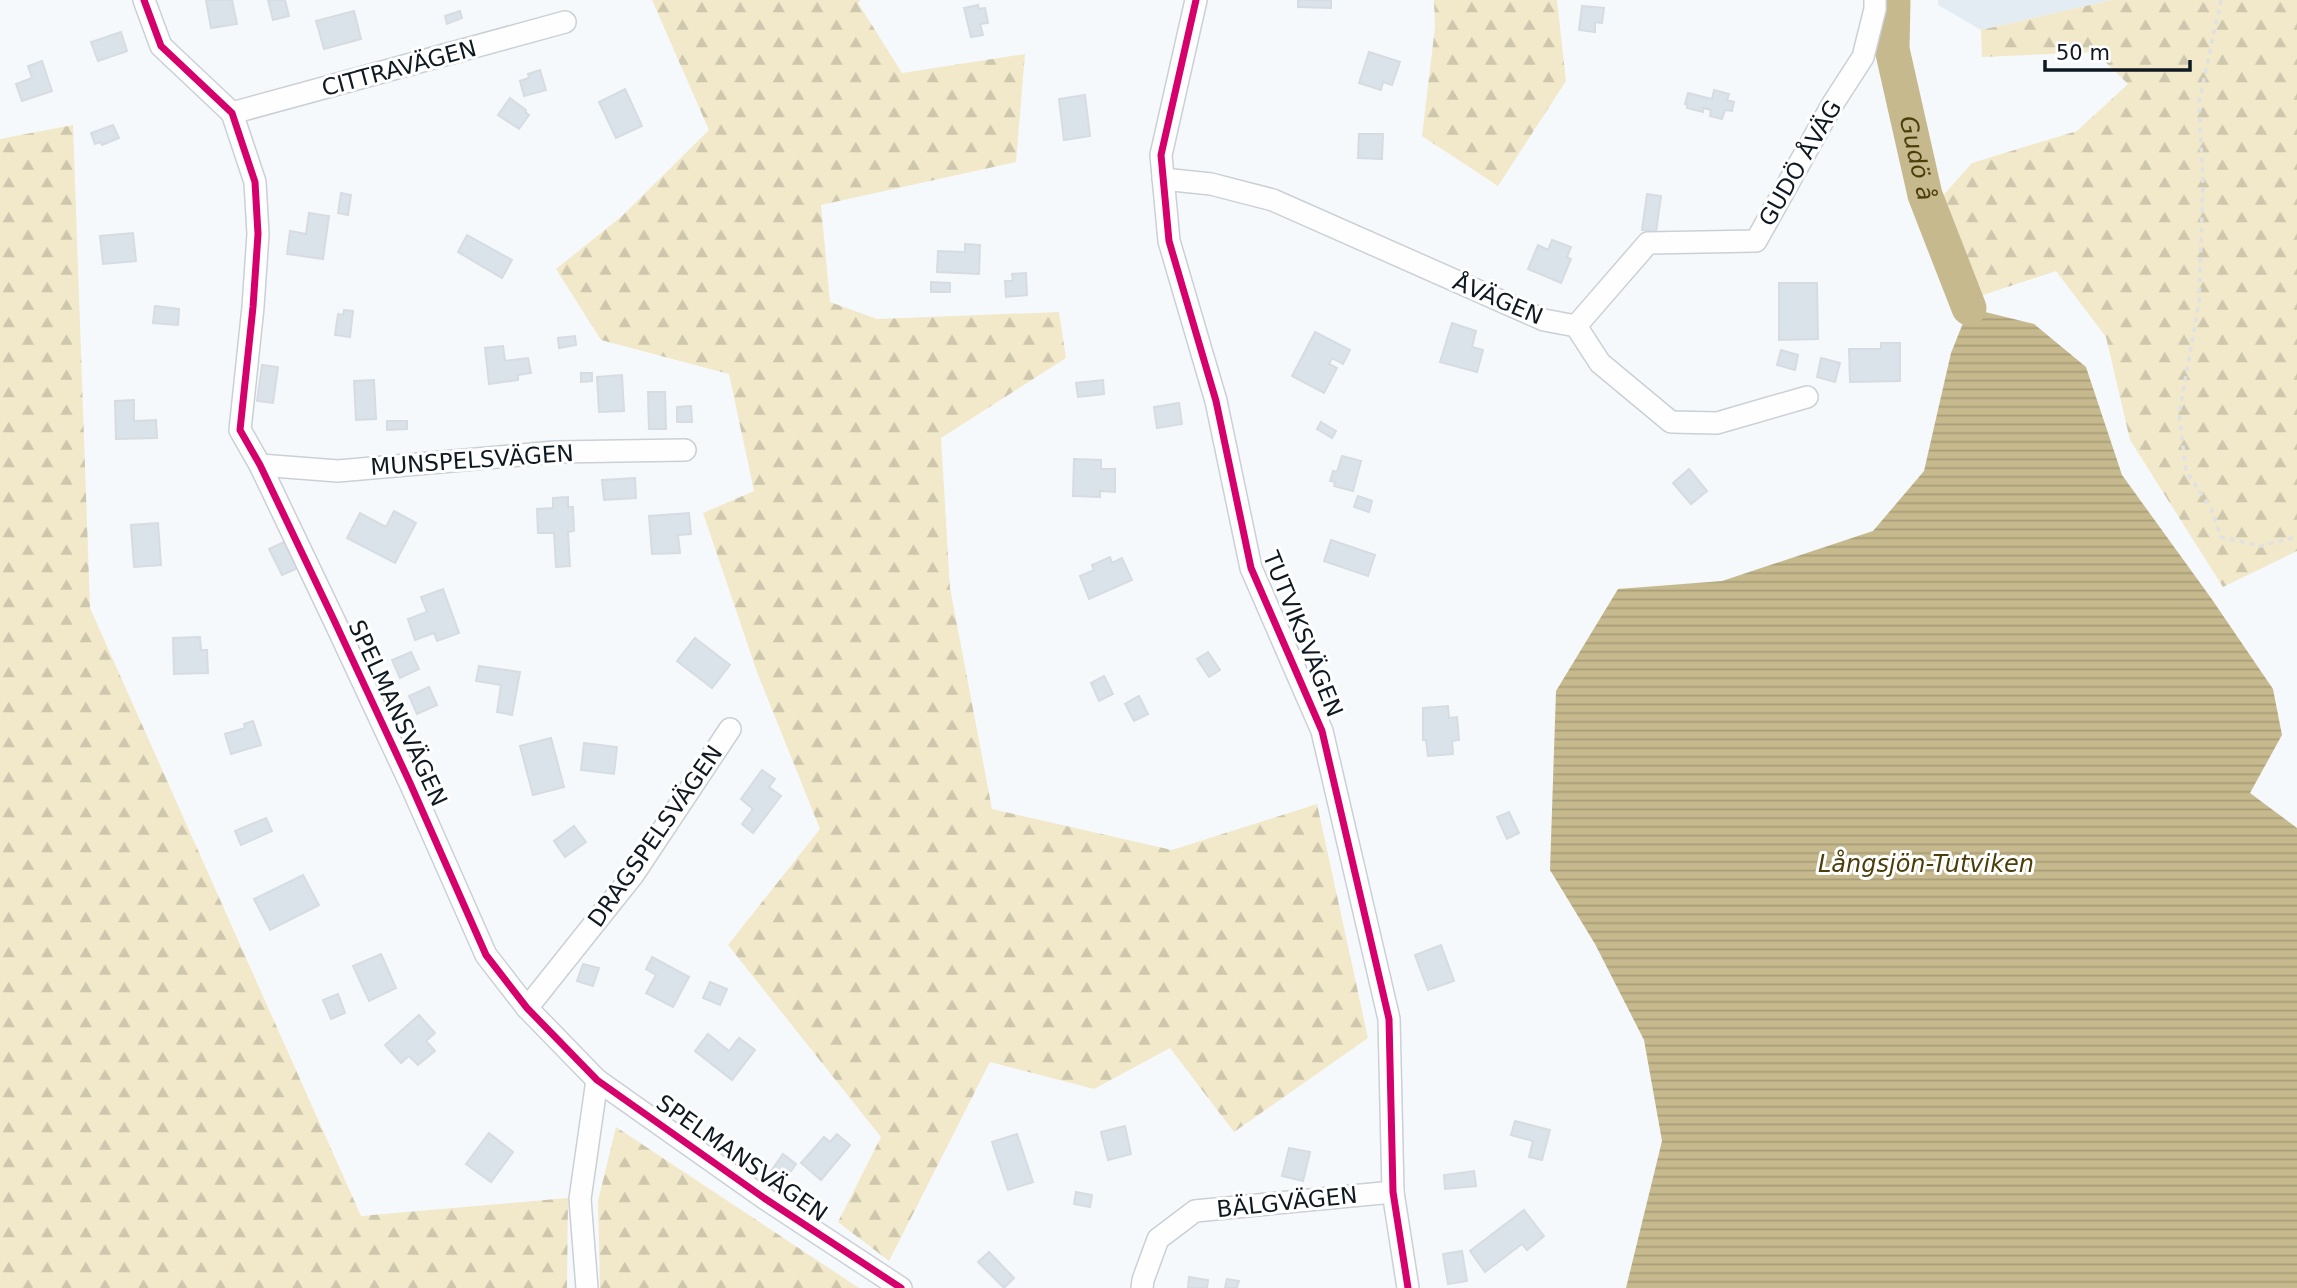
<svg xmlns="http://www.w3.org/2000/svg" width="2297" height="1288" viewBox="0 0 2297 1288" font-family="'DejaVu Sans',sans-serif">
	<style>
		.built { fill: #e3ecf3 }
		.forest { fill: url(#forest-firs) }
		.water { fill: url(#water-rules) }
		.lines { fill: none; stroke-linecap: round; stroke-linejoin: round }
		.river { stroke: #c6b98d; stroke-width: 35 }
		.building { fill: #dbe3ea; stroke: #d6dce2; stroke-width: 2 }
		.minor-casing { stroke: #cad0d6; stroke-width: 24 }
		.path { stroke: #e0e1e2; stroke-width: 3.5; stroke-dasharray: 5 5; stroke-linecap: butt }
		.minor { stroke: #fefeff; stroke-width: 21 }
		.cycleway-casing { stroke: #fff; stroke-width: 11 }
		.cycleway { stroke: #d6006c; stroke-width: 7 }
		.labels { text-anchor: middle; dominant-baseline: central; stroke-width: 6; stroke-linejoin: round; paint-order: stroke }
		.street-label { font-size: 23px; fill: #0f1921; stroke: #fff }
		.water-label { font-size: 24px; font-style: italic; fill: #4c3e09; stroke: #fff }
	</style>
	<defs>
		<pattern id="forest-firs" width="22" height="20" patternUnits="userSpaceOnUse" patternTransform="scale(1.75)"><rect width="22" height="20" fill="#f2e9ca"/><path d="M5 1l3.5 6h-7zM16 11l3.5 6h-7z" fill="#cec7ad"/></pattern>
		<pattern id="water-rules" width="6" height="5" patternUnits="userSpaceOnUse" patternTransform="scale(1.75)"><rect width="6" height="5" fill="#c6b98d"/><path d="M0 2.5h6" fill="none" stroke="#a99e79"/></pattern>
	</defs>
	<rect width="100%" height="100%" fill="#f6f9fc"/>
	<path class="built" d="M1938 0H2112L1981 30 1938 5Z"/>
	<g class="forest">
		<path d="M652 0H860L858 3 902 73 1025 54 1016 162 821 205 830 302 877 319 1059 312 1066 358 941 438 950 588 992 809 1172 850 1317 804 1368 1038 1234 1132 1170 1048 1094 1089 990 1062 889 1261 838 1222 881 1137 728 945 820 829 757 672 703 513 754 491 729 374 601 340 556 269 622 216 709 130Z"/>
		<path d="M1434 0H1557L1566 81 1498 186 1422 136 1435 27Z"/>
		<path d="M2112 0H2297V551L2223 587 2130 440 2106 337 2056 271 1977 297 1940 199 1972 163 2077 131 2128 84 2095 52 1982 57 1981 30Z"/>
		<path d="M73 125 90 608 361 1216 568 1198 567 1288H0V139Z"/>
		<path d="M616 1127 859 1288H600L598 1201Z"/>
	</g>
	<path class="water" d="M1969 308 2034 324 2086 367 2122 475 2211 598 2273 689 2282 735 2250 793 2297 828V1288H1626L1662 1141 1644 1040 1595 944 1550 870 1556 691 1618 589 1722 581 1873 531 1924 471 1951 353Z"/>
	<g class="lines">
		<path class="river" id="s1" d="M1893 0 1892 49 1925 195 1969 308"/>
	</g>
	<g class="building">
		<path d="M206 0H232L237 24 211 28Z"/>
		<path d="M268 0H285L289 16 273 20Z"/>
		<path d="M1298 0H1331V8L1298 7Z"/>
		<path d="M978 5 979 9 985 8 988 23 980 24 983 35 971 37 964 8Z"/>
		<path d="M1582 6 1604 8 1602 23 1595 22V32L1579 30Z"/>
		<path d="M354 11 361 39 324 49 316 21Z"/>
		<path d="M460 11 462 18 447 24 445 16Z"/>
		<path d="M121 32 127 51 98 61 91 42Z"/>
		<path d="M1369 52 1400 62 1392 85 1383 82 1381 90 1359 83Z"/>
		<path d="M42 61 52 91 22 101 16 84 32 78 28 66Z"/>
		<path d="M540 70 546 90 524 96 520 81 529 78 528 74Z"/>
		<path d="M625 89 642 126 616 138 599 102Z"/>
		<path d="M1714 90 1729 94 1727 100 1734 102 1732 111 1725 110 1722 119 1710 116 1711 110 1703 108V112L1687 108V104H1685L1688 93 1712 99Z"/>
		<path d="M1085 95 1090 136 1064 140 1059 99Z"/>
		<path d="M510 98 526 110 525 112 529 115 519 129 498 115Z"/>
		<path d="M113 125 119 138 102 145 100 142 95 144 91 133Z"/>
		<path d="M1359 134H1383L1382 159 1358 158Z"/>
		<path d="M341 193 351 195 348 215 338 213Z"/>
		<path d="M1647 194 1661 196 1656 232 1642 230Z"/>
		<path d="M309 213 329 216 323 259 287 254 290 231 306 234Z"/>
		<path d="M133 233 136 261 103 264 100 236Z"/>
		<path d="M467 235 512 260 502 278 458 252Z"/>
		<path d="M1552 240 1571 247 1567 257 1571 259 1561 283 1528 269 1538 245 1548 250Z"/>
		<path d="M965 244 980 245 979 274 937 272 938 251 965 252Z"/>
		<path d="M1026 273 1027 295 1006 297 1005 281H1013L1012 274Z"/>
		<path d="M931 282 950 283V292H931Z"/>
		<path d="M1779 283H1817L1818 339 1779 340Z"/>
		<path d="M155 306 179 309 178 325 153 323Z"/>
		<path d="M344 310 353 311 350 337 335 335 338 314 343 315Z"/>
		<path d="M1452 323 1476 331 1472 347 1483 350 1477 372 1440 362Z"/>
		<path d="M1315 332 1350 350 1343 364 1332 358 1329 364 1337 368 1324 393 1292 376Z"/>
		<path d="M575 336 576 345 559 348 558 338Z"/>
		<path d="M1881 343H1900V381L1850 382 1849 349H1881Z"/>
		<path d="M503 346 505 361 528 358 531 373 518 375V380L489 384 485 348Z"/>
		<path d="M1781 350 1798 355 1795 370 1777 365Z"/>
		<path d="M1821 358 1840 363 1835 382 1817 377Z"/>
		<path d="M262 365 278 367 273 403 257 401Z"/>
		<path d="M581 373H592V381L581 382Z"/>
		<path d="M622 375 624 411 599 412 597 377Z"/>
		<path d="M374 380 376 419 356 420 354 381Z"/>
		<path d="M1103 380 1104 394 1078 397 1076 383Z"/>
		<path d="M648 392H665L666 429H649Z"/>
		<path d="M134 400V421L156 420 157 438 116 439 115 401Z"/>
		<path d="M1179 403 1182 424 1157 428 1154 407Z"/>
		<path d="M691 406 692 422H677V407Z"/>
		<path d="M387 421H407V429L387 430Z"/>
		<path d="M1321 422 1336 431 1332 438 1317 429Z"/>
		<path d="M1342 456 1361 461 1353 491 1334 486 1335 482 1330 481 1333 471 1337 472Z"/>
		<path d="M1074 459 1101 460V469H1115V492L1100 491V497L1073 496Z"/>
		<path d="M1689 469 1707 491 1691 504 1673 483Z"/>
		<path d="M635 478 636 498 604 500 602 480Z"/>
		<path d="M1358 496 1372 501 1369 512 1354 507Z"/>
		<path d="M568 497V507H573L574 531 568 532 570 566 556 567 554 533H538L537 509 553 508V498Z"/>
		<path d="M394 511 416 523 395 563 347 538 360 513 386 527Z"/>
		<path d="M689 513 691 534 678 535 680 553 652 554 649 516Z"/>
		<path d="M158 523 161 565 134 567 131 525Z"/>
		<path d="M1331 540 1375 555 1368 576 1324 561Z"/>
		<path d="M286 541 298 568 282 575 269 549Z"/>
		<path d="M1110 557 1112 563 1122 558 1132 580 1089 599 1080 576 1094 570 1092 565Z"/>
		<path d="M443 589 459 633 437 641 434 633 415 640 408 619 427 612 421 597Z"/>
		<path d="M200 637 201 650H207L208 673 174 674 173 638Z"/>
		<path d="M695 638 730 665 712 688 677 661Z"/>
		<path d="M411 652 419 669 400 678 392 660Z"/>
		<path d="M1208 652 1220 670 1209 677 1197 659Z"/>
		<path d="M479 666 520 672 512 715 497 712 501 685 476 681Z"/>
		<path d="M1104 676 1113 694 1099 701 1091 683Z"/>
		<path d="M429 687 437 705 417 714 409 696Z"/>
		<path d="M1139 696 1148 714 1134 721 1125 704Z"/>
		<path d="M1448 706 1449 718 1457 717 1459 740 1452 741 1453 754 1428 756 1426 740H1423V708Z"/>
		<path d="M253 721 261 745 231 754 225 734 245 728 244 724Z"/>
		<path d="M551 738 564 787 533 795 520 746Z"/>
		<path d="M584 743 617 747 614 774 581 770Z"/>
		<path d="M762 770 775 779 769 787 781 796 753 833 742 824 753 809 741 799Z"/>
		<path d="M1509 812 1519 833 1507 839 1497 817Z"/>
		<path d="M266 818 272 831 241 845 235 831Z"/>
		<path d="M574 826 586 842 565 857 554 841Z"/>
		<path d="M303 875 319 905 270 930 254 899Z"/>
		<path d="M1441 945 1454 981 1428 990 1415 955Z"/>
		<path d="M381 954 396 988 369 1001 353 966Z"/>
		<path d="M652 957 689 977 673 1007 646 993 656 975 646 969Z"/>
		<path d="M583 964 599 968 593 986 577 981Z"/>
		<path d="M710 982 727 989 720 1005 703 998Z"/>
		<path d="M338 994 345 1013 331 1019 323 1000Z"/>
		<path d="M419 1015 435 1033 426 1041 435 1051 418 1065 409 1056 401 1063 385 1045Z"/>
		<path d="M708 1034 729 1051 739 1038 755 1050 732 1080 695 1051Z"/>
		<path d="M1515 1121 1550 1130 1542 1160 1529 1157 1533 1141 1511 1135Z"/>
		<path d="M1125 1126 1131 1154 1108 1160 1101 1132Z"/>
		<path d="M489 1133 513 1152 491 1182 466 1164Z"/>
		<path d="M837 1134 850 1145 821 1180 801 1163 824 1137 830 1142Z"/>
		<path d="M1017 1134 1033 1182 1008 1190 992 1142Z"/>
		<path d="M1289 1148 1310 1152 1303 1181 1282 1176Z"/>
		<path d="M783 1154 796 1164 784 1181 771 1171Z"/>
		<path d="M1474 1171 1476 1186 1445 1189 1444 1175Z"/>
		<path d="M1076 1192 1092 1195 1090 1207 1074 1204Z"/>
		<path d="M1524 1210 1544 1236 1527 1250 1522 1244 1485 1272 1470 1251Z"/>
		<path d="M1462 1251 1467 1281 1448 1284 1443 1254Z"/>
		<path d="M989 1252 1014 1278 1004 1288 978 1262Z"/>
		<path d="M1189 1277 1208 1280 1207 1288H1188Z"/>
		<path d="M1227 1279 1239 1281 1237 1288H1225Z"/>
	</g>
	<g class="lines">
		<defs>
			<g id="minor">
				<path d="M144 0 161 46 232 113 255 182 258 234 253 307 240 430 260 465 333 618 410 783 486 955 527 1008 597 1080 764 1198 901 1288"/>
				<path d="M1196 0 1161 155 1169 241 1216 401 1251 568 1322 731 1389 1019 1393 1192 1408 1288"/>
				<path d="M232 113 565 22"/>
				<path d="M1163 179 1211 184 1273 200 1544 320 1576 326 1600 363 1671 422 1717 423 1807 397"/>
				<path d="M1576 326 1648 243 1756 241 1832 105 1863 57 1875 9V0"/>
				<path d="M260 465 338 471 555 452 685 450"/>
				<path d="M527 1008 633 875 730 729"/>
				<path d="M587 1288 580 1199 597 1080"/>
				<path d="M1142 1288 1143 1280 1158 1239 1195 1211 1393 1192"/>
			</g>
		</defs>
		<use href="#minor" class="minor-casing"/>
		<path class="path" d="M2221 0 2199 102 2203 183 2199 303 2179 414 2186 471 2211 508 2221 537 2260 546 2297 537"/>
		<use href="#minor" class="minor"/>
		<defs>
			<g id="cycleway">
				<path d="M144 0 161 46 232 113 255 182 258 234 253 307 240 430 260 465 333 618 410 783 486 955 527 1008 597 1080 764 1198 901 1288"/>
				<path d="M1196 0 1161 155 1169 241 1216 401 1251 568 1322 731 1389 1019 1393 1192 1408 1288"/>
			</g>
		</defs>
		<use href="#cycleway" class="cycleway-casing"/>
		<use href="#cycleway" class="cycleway"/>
	</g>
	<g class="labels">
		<g class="street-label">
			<text transform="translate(399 68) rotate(-15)">CITTRAVÄGEN</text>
			<text transform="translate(1800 163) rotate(-60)">GUDÖ ÅVÄG</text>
			<text transform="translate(1498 299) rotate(23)">ÅVÄGEN</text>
			<text transform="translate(472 460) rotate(-4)">MUNSPELSVÄGEN</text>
			<text transform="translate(1303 634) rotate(68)">TUTVIKSVÄGEN</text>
			<text transform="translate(398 713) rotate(65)">SPELMANSVÄGEN</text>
			<text transform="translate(655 836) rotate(-55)">DRAGSPELSVÄGEN</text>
			<text transform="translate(742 1158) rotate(35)">SPELMANSVÄGEN</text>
			<text transform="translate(1287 1202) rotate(-6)">BÄLGVÄGEN</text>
		</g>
		<g class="water-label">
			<text stroke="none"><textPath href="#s1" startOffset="161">Gudö å</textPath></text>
			<text x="1926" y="864">Långsjön-Tutviken</text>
		</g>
	</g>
	<path d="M2045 60v10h145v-10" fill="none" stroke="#0f1921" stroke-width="3.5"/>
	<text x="2056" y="60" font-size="21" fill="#0f1921" stroke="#ffffff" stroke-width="5" paint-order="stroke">50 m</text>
</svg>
